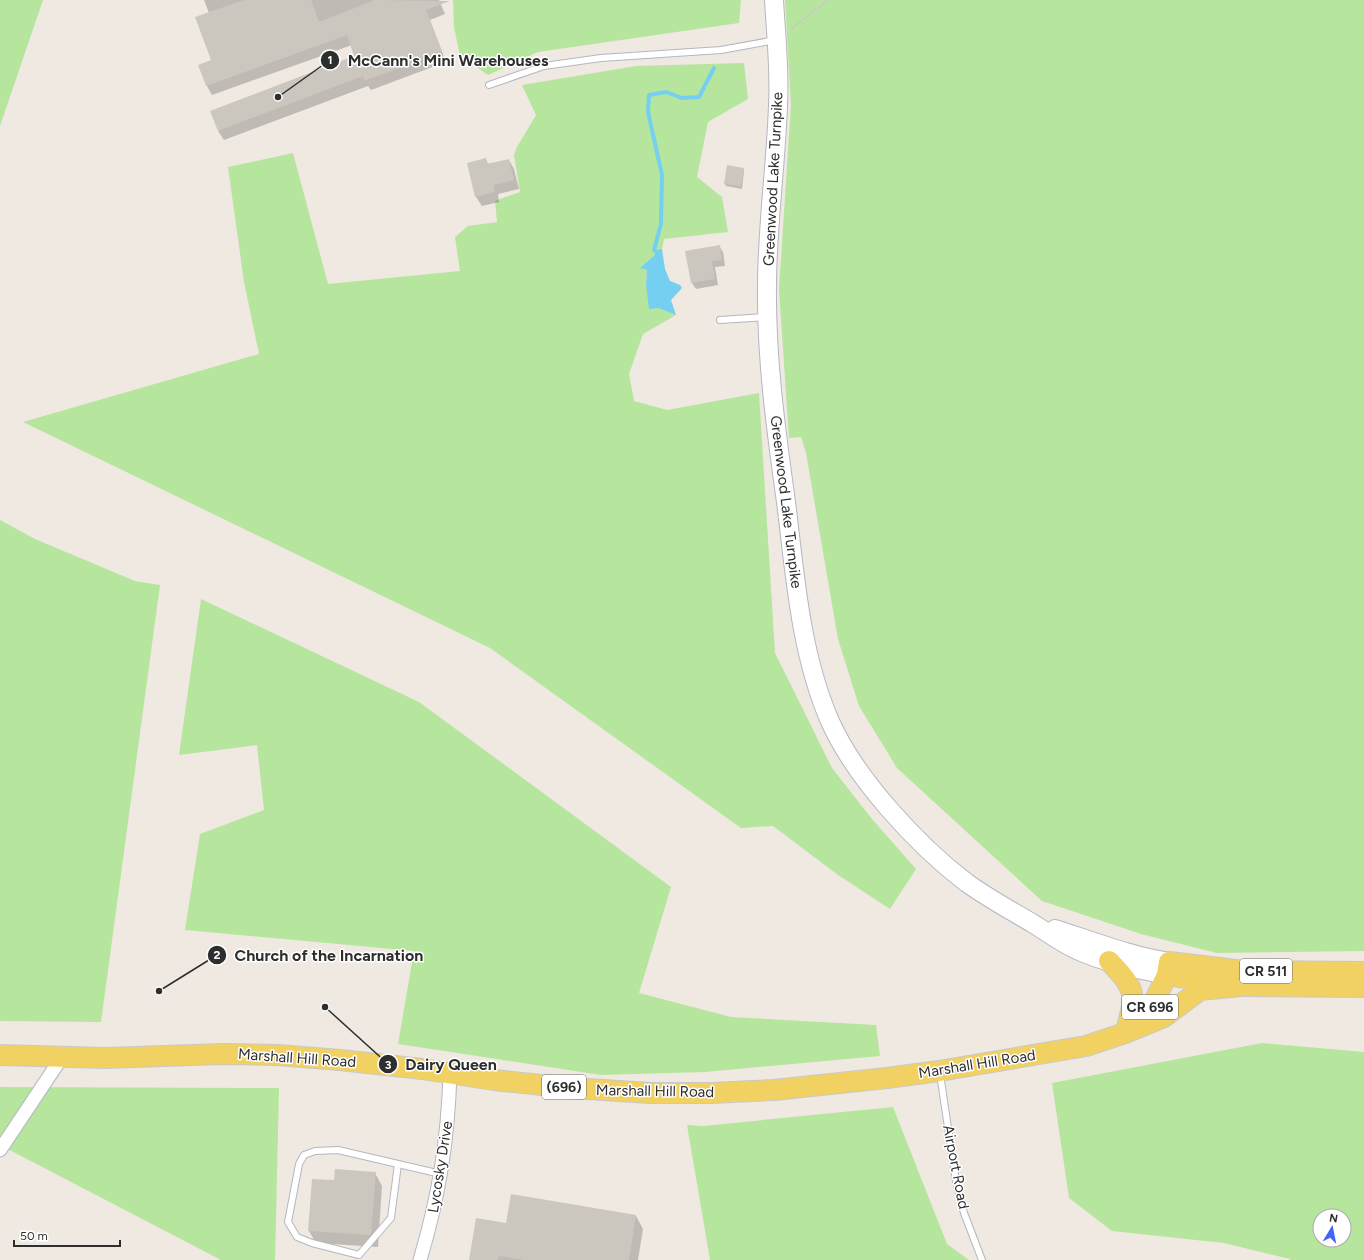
<svg xmlns="http://www.w3.org/2000/svg" width="1364" height="1260" viewBox="0 0 1364 1260" font-family="Figtree,sans-serif">
	<style>
		.green { fill: #b6e59e; fill-rule: evenodd }
		.water { fill: #75cff0 }
		.shadow { fill: #0003 }
		.lines { fill: none; stroke-linecap: round; stroke-linejoin: round }
		.stream { stroke: #75cff0; stroke-width: 4 }
		.building { fill: #cbc7bf }
		.service-casing { stroke: #b4b7c1; stroke-width: 8 }
		.minor-casing { stroke: #b4b7c1; stroke-width: 15 }
		.secondary-casing { stroke: #b4b7c1; stroke-width: 20 }
		.primary-casing { stroke: #c9c9c9; stroke-width: 22 }
		.path { stroke: #c9c9c9; stroke-width: 2.5; stroke-dasharray: 3 2; stroke-linecap: butt }
		.service { stroke: #fff; stroke-width: 6 }
		.minor { stroke: #fff; stroke-width: 13 }
		.secondary { stroke: #fff; stroke-width: 18 }
		.primary { stroke: #f2d163; stroke-width: 20 }
		.labels { text-anchor: middle; dominant-baseline: central; stroke-width: 3; stroke-linejoin: round; paint-order: stroke }
		.shield { fill: #fff; stroke: #6d6d6d; stroke-width: 1 }
		.shield-label { font-size: 14px; font-weight: bold; fill: #2e2e2e }
		.street-label { font-size: 15px; fill: #2e2e2e; stroke: #fff }
		.leader { fill: none; stroke: #2e2e2e; stroke-width: 1.5 }
		.callout-dot { fill: #2e2e2e; stroke: #fff; stroke-width: 1.5 }
		.mark-label { font-size: 12px; text-anchor: middle; font-weight: bold; fill: #fff }
		.callout-label { font-size: 16px; text-anchor: middle; font-weight: bold; fill: #2e2e2e; stroke: #fff; stroke-width: 3; stroke-linejoin: round; paint-order: stroke }
	</style>
	<rect width="100%" height="100%" fill="#efe9e1"/>
	<g class="green">
		<path d="M0 0H43L0 126Z"/>
		<path d="M453 0H741L739 23 538 52 488 75 460 56 454 27Z"/>
		<path d="M785 0H1364V951L1217 953 1141 934 1042 901 897 768 859 706 838 639 806 453 801 437 789 438 779 289 791 105Z"/>
		<path d="M744 63 748 99 708 122 697 177 722 197 728 232 664 239 662 249 655 250V255L641 268 647 270 646 284 658 308 676 315 643 334 629 374 634 401 667 410 759 393 775 653 832 768 872 819 916 869 890 909 838 875 773 826 741 828 490 648 23 422 259 354 244 282 228 167 293 153 328 284 460 271 455 237 468 226 497 222 495 201 520 192 514 155 517 147 536 115 522 85 636 66Z"/>
		<path d="M0 520 35 539 135 581 160 585 101 1022 0 1021Z"/>
		<path d="M201 599 419 702 671 887 639 993 731 1017 876 1025 880 1056 705 1072 601 1075 398 1044 414 951 185 930 200 834 264 810 257 745 179 755Z"/>
		<path d="M1262 1043 1364 1052V1260H1290V1259L1224 1243 1112 1231 1069 1198 1052 1083ZM1320 1216H1344V1240H1320Z"/>
		<path d="M0 1087 279 1088 275 1260H221L0 1145Z"/>
		<path d="M893 1107 947 1244 969 1260H710L687 1125 703 1126Z"/>
	</g>
	<path class="water" d="M662 249 665 269 670 281 680 285 682 288 671 300 676 315 658 308 649 309 646 284 647 270 640 268 655 255 654 250Z"/>
	<g class="shadow">
		<path d="M204 0H439L445 14 430 20 446 62 371 90 368 86 224 140 218 131 355 57 352 45 212 95 207 86 212 61 209 13Z"/>
		<path d="M486 159 488 164 509 160 514 169 519 189 498 194 499 202 482 206 476 197Z"/>
		<path d="M743 169 744 171 742 189 726 186 725 184Z"/>
		<path d="M719 246 723 252 725 266 715 267 718 285 696 289 692 283 686 252Z"/>
		<path d="M375 1173 382 1186 378 1247 316 1243 309 1231 335 1182Z"/>
		<path d="M636 1216 643 1229 638 1260H470L506 1224Z"/>
	</g>
	<g class="lines">
		<path class="stream" d="M654 250 661 224 662 175 648 112 649 95 666 92 682 98 699 97 714 68"/>
	</g>
	<g class="building">
		<path d="M244 0H311L319 22 375 0 450 1 426 10 442 52 364 81 363 76 218 131 210 111 354 56 347 35 206 86 198 65 211 60 195 17Z"/>
		<path d="M486 158 487 164 509 159 514 180 493 185 495 192 475 197 467 163Z"/>
		<path d="M727 165 744 168 741 186 724 184Z"/>
		<path d="M720 245 722 260 712 261 715 279 691 283 685 251Z"/>
		<path d="M335 1169 376 1172 371 1234 370 1235 308 1231 312 1179 334 1180Z"/>
		<path d="M511 1194 636 1215 629 1260H525L499 1256 498 1260H469L476 1218 506 1223Z"/>
	</g>
	<g class="lines">
		<defs>
			<g id="service">
				<path d="M489 85 544 66 601 58 721 50 776 40"/>
				<path d="M720 320 766 317"/>
				<path d="M940 1074 956 1181 964 1213 982 1260"/>
				<path d="M398 1164 391 1218 359 1255 312 1243 297 1237 288 1222 299 1164 304 1155 315 1151 338 1150 441 1174"/>
			</g>
			<g id="minor">
				<path d="M0 1150 62 1057"/>
				<path d="M420 1260C439 1196 448 1140 450 1073"/>
			</g>
			<g id="secondary">
				<path d="M774 0C776 35 780 70 778 105 776 166 767 226 767 286 766 358 776 430 786 502 795 574 800 651 829 719 854 777 917 845 967 883 988 898 1010 910 1032 923 1047 932 1061 943 1077 950 1105 963 1137 969 1167 975"/>
				<path d="M1055 929C1093 941 1130 956 1169 962"/>
			</g>
			<g id="primary">
				<path d="M1109 961C1137 990 1136 994 1126 1031"/>
				<path d="M1167 975 1241 986 1364 987"/>
				<path d="M1131 1027 1152 1006 1167 975 1169 962 1245 971 1364 972"/>
				<path d="M0 1055 105 1058 223 1054 277 1055 340 1060 422 1069 494 1080 572 1088 650 1093H712L774 1090 887 1078 939 1071 1086 1046 1125 1033 1164 1017 1200 990 1241 986"/>
			</g>
		</defs>
		<use href="#service" class="service-casing"/>
		<use href="#minor" class="minor-casing"/>
		<use href="#secondary" class="secondary-casing"/>
		<use href="#primary" class="primary-casing"/>
		<path class="path" d="M791 29 828 0"/>
		<use href="#service" class="service"/>
		<use href="#minor" class="minor"/>
		<use href="#secondary" class="secondary"/>
		<use href="#primary" class="primary"/>
	</g>
	<g class="labels">
		<g class="shield">
			<rect x="1240" y="959" width="52" height="24" rx="3"/>
			<rect x="1122" y="995" width="56" height="24" rx="3"/>
			<rect x="542" y="1075" width="44" height="24" rx="3"/>
		</g>
		<g class="shield-label">
			<text x="1266" y="971">CR 511</text>
			<text x="1150" y="1007">CR 696</text>
			<text x="564" y="1087">(696)</text>
		</g>
		<g class="street-label">
			<text transform="translate(773 179) rotate(-87)">Greenwood Lake Turnpike</text>
			<text transform="translate(786 502) rotate(83)">Greenwood Lake Turnpike</text>
			<text transform="translate(297 1058) rotate(4)">Marshall Hill Road</text>
			<text transform="translate(977 1064) rotate(-9)">Marshall Hill Road</text>
			<text transform="translate(655 1091) rotate(1)">Marshall Hill Road</text>
			<text transform="translate(440 1167) rotate(-81)">Lycosky Drive</text>
			<text transform="translate(956 1167) rotate(79)">Airport Road</text>
		</g>
	</g>
	<path class="leader" d="M278 97L330 60M159 991L217 955M325 1007L388 1064"/>
	<g class="callout-dot">
		<circle cx="278" cy="97" r="4"/>
		<circle cx="159" cy="991" r="4"/>
		<circle cx="325" cy="1007" r="4"/>
		<circle cx="330" cy="60" r="10"/>
		<circle cx="217" cy="955" r="10"/>
		<circle cx="388" cy="1064" r="10"/>
	</g>
	<g class="mark-label">
		<text x="330" y="64">1</text>
		<text x="217" y="959">2</text>
		<text x="388" y="1069">3</text>
	</g>
	<g class="callout-label">
		<text x="448" y="66">McCann's Mini Warehouses</text>
		<text x="329" y="961">Church of the Incarnation</text>
		<text x="451" y="1070">Dairy Queen</text>
	</g>
	<g transform="translate(1332 1228) rotate(10)"><circle r="19" fill="#ffffff" stroke="#ababab"/>
	<path d="M0-3L7 15L0 10L-7 15Z" fill="#4264fb"/>
	<text y="-6" font-size="11" font-weight="bold" text-anchor="middle" fill="#2e2e2e">N</text>
	</g>
	<path d="M14 1240v6h106v-6" fill="none" stroke="#2e2e2e" stroke-width="2"/>
	<text x="20" y="1240" font-size="12" fill="#2e2e2e" stroke="#ffffff" stroke-width="3" paint-order="stroke">50 m</text>
</svg>
